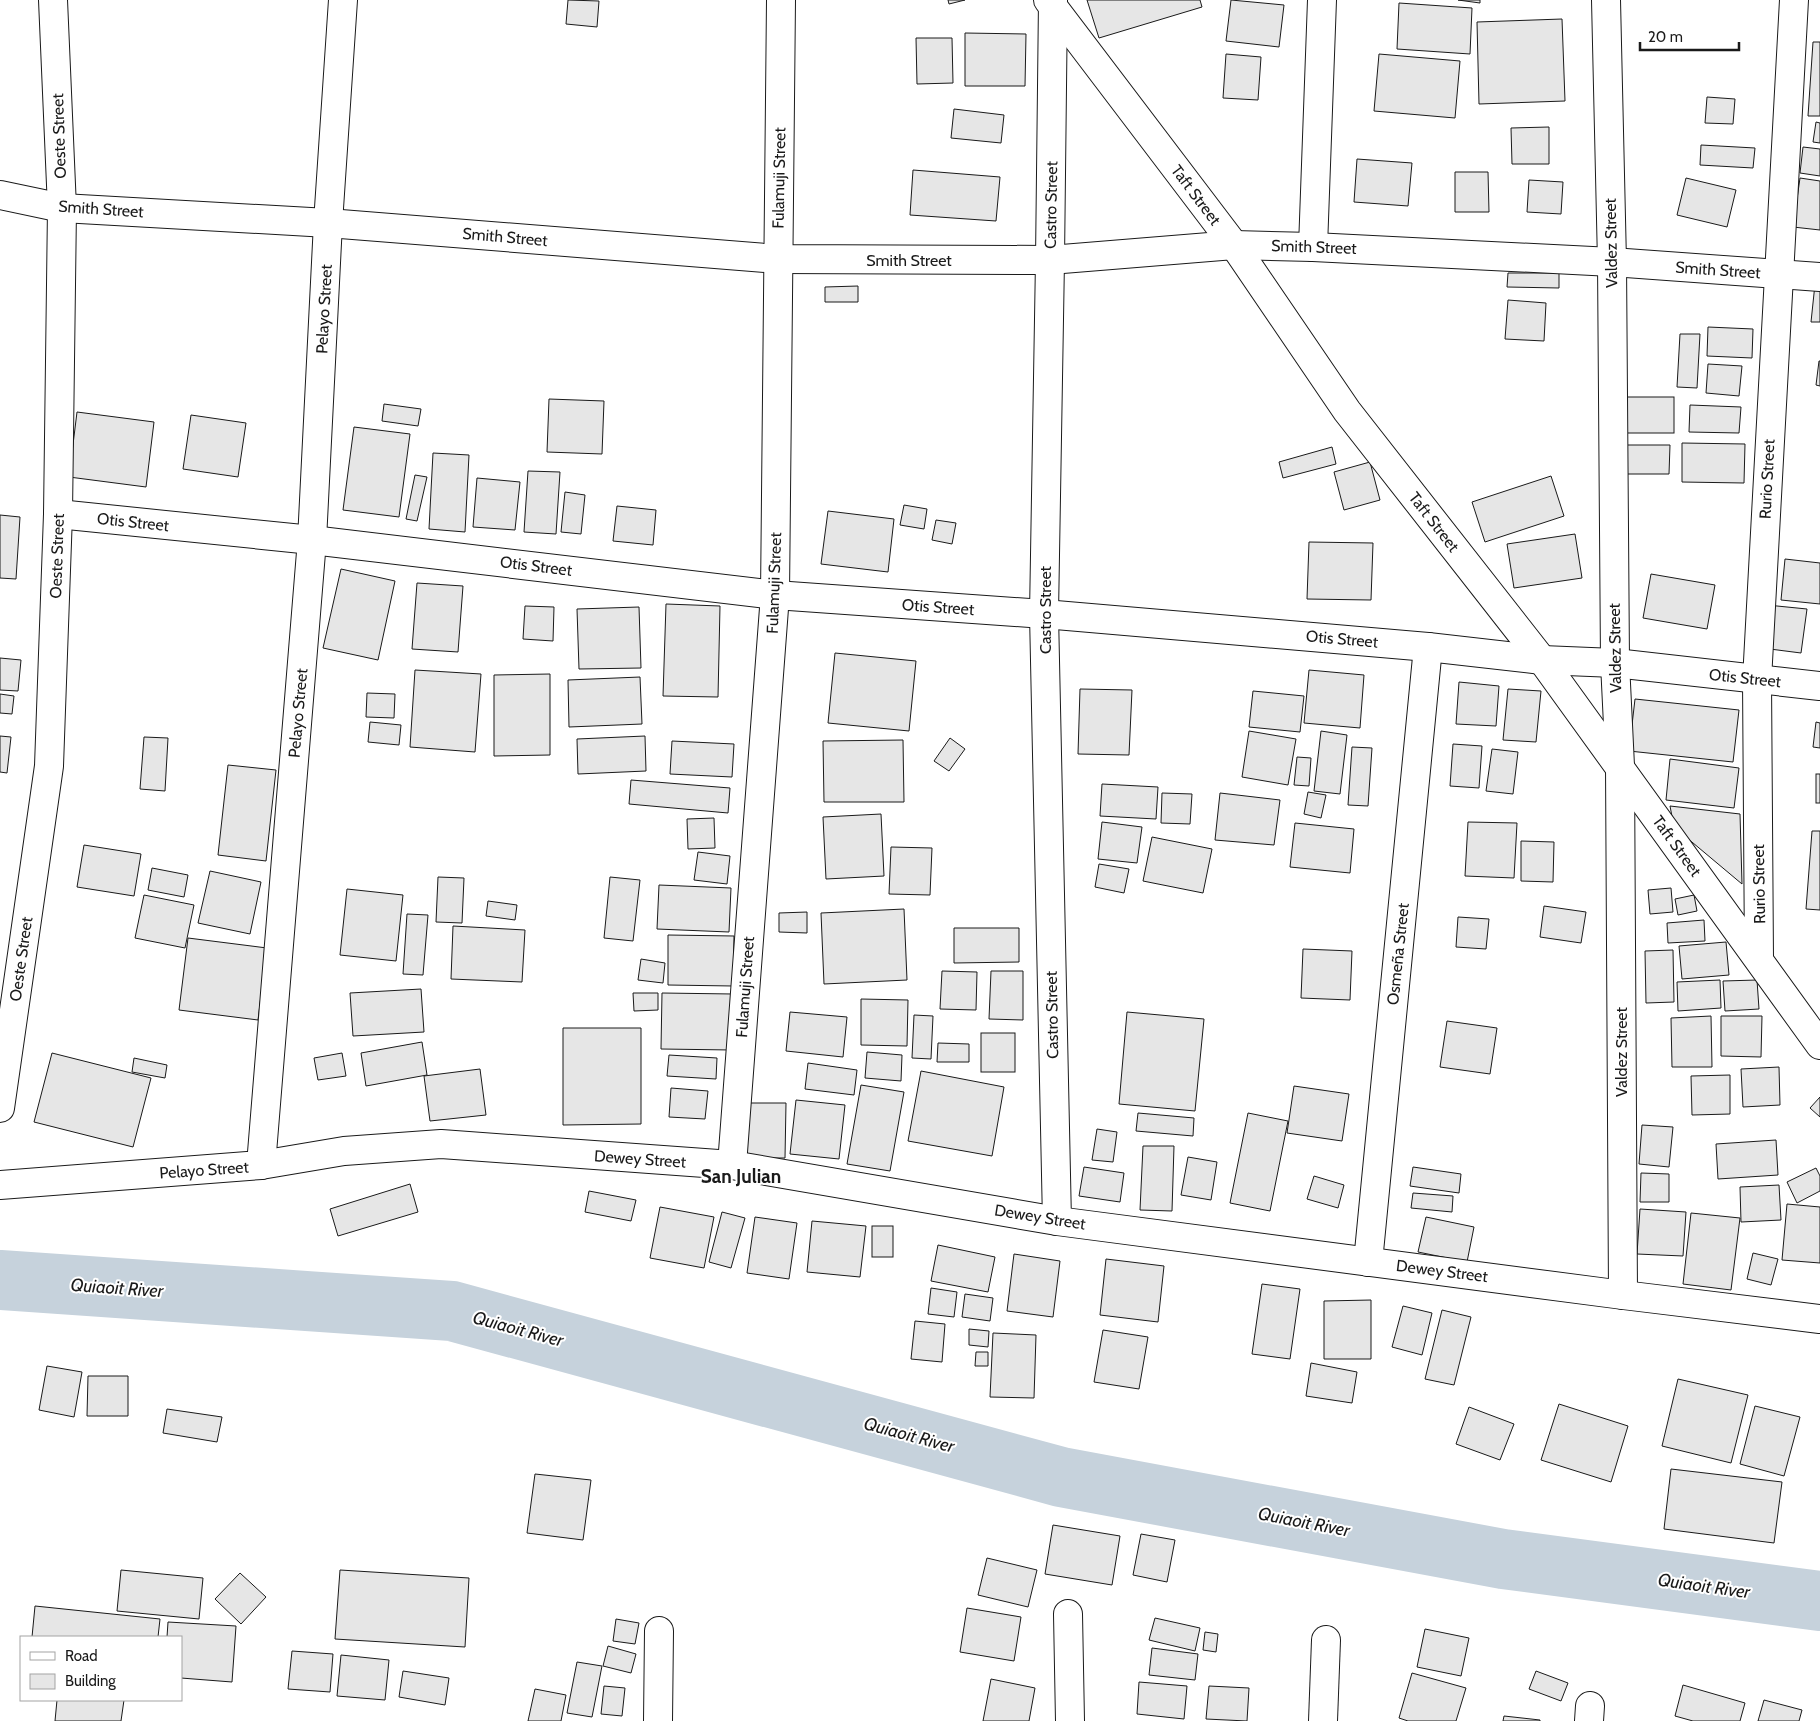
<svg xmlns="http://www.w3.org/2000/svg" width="1820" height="1721" viewBox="0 0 1820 1721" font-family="Cabin,sans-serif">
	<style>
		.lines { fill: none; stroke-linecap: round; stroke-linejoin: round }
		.river { stroke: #c6d2dc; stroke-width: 60 }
		.building { fill: #e6e6e6; stroke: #1a1a1a }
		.minor-casing { stroke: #1a1a1a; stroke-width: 30 }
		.minor { stroke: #fff; stroke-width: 28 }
		.labels { text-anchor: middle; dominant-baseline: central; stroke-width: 4; stroke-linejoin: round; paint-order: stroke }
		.street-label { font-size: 16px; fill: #1a1a1a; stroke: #fff }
		.water-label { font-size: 18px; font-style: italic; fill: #1a1a1a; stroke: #fff }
		.quarter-label { font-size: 19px; font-weight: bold; fill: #1a1a1a; stroke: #fff }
	</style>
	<rect width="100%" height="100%" fill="#fff"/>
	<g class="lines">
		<path class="river" d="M0 1280 452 1311 1061 1477 1503 1559 1820 1601"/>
	</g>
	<g class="building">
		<path d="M568 0 599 1 597 27 566 24Z"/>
		<path d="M948 0H965L949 4Z"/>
		<path d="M1087 0H1200L1202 7 1099 38Z"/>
		<path d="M1231 0 1284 5 1279 47 1226 41Z"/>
		<path d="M1458 0H1480V3Z"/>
		<path d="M1399 3 1472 8 1470 54 1397 49Z"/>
		<path d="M1562 19 1565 101 1479 104 1477 22Z"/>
		<path d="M965 33 1026 34 1025 86H965Z"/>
		<path d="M916 38H952L953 83 917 84Z"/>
		<path d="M1813 42H1820V116H1808Z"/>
		<path d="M1226 54 1261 57 1258 100 1223 98Z"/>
		<path d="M1379 54 1460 61 1455 118 1374 111Z"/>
		<path d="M1707 97 1735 99 1733 124 1705 123Z"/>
		<path d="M954 109 1004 115 1001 143 951 138Z"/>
		<path d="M1816 122 1820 123V143L1813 142Z"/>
		<path d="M1549 127V164H1512L1511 128Z"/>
		<path d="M1701 145 1755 148 1753 168 1700 165Z"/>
		<path d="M1803 147 1820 149V176L1800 173Z"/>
		<path d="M1357 159 1412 163 1408 206 1354 202Z"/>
		<path d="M913 170 1000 177 996 221 910 215Z"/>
		<path d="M1455 172H1488L1489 212H1455Z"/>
		<path d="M1686 178 1736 190 1727 227 1677 215Z"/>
		<path d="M1800 178 1820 181V230L1793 227Z"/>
		<path d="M1529 180 1563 182 1561 214 1527 212Z"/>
		<path d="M1508 273H1559V288L1507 287Z"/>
		<path d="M1815 284H1820V322H1811Z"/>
		<path d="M858 286V302H825V287Z"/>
		<path d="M1508 300 1546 303 1544 341 1505 339Z"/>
		<path d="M1708 327 1753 329 1752 358 1707 356Z"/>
		<path d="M1680 334H1700L1697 388 1677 387Z"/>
		<path d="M1819 361H1820V386L1816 385Z"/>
		<path d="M1708 364 1742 366 1739 396 1706 393Z"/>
		<rect x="1622" y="397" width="52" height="36"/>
		<path d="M549 399 604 401 602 454 547 452Z"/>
		<path d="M384 404 421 409 418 426 382 421Z"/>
		<path d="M1690 405 1741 407 1739 433 1689 432Z"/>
		<path d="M77 412 154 422 146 487 69 477Z"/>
		<path d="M191 415 246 423 238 477 183 469Z"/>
		<path d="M354 427 410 434 399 517 343 510Z"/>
		<path d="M1682 443 1745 444 1744 483 1682 482Z"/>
		<path d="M1621 445H1670L1669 474H1620Z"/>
		<path d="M1332 447 1336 464 1283 478 1279 462Z"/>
		<path d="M433 453 469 455 465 532 429 529Z"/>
		<path d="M1370 462 1380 500 1344 510 1334 472Z"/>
		<path d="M528 471 560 472 556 534 524 532Z"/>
		<path d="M415 475 427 477 417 521 406 519Z"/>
		<path d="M1551 476 1564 516 1485 542 1472 502Z"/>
		<path d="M477 478 520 482 515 530 473 527Z"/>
		<path d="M565 492 585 495 581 534 561 532Z"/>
		<path d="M904 505 927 509 924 529 900 525Z"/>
		<path d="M617 506 656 510 653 545 613 541Z"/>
		<path d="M828 511 894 519 888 572 821 564Z"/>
		<path d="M0 515 20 517 16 579 0 578Z"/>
		<path d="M936 520 956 523 952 544 932 540Z"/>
		<path d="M1575 534 1582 578 1514 588 1507 544Z"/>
		<path d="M1309 542 1373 543 1371 600 1307 599Z"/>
		<path d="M1785 559 1820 563V604L1781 600Z"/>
		<path d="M341 569 395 581 378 660 323 648Z"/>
		<path d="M1651 574 1715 585 1707 629 1643 618Z"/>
		<path d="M417 583 463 586 458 652 412 649Z"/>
		<path d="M666 604 720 606 718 697 663 696Z"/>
		<path d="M1767 605 1807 609 1801 653 1762 648Z"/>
		<path d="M525 606 554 607 553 641 523 639Z"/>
		<path d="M639 607 641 668 579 669 577 609Z"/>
		<path d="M835 653 916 661 909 731 828 723Z"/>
		<path d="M0 658 21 660 18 691 0 690Z"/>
		<path d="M415 670 481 674 475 752 410 747Z"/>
		<path d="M1309 670 1364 675 1360 728 1304 723Z"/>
		<path d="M550 674V755L494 756V675Z"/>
		<path d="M640 677 642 724 569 727 568 680Z"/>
		<path d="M1459 682 1499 686 1496 726 1456 724Z"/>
		<path d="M1080 689 1132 690 1129 755 1078 754Z"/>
		<path d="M1508 689 1541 691 1536 742 1503 740Z"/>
		<path d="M1253 691 1304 696 1300 732 1249 727Z"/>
		<path d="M367 693 395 694 394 718 366 717Z"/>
		<path d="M0 694 14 696 12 714 0 713Z"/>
		<path d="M1635 699 1739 710 1733 762 1629 751Z"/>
		<path d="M370 722 401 725 399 745 368 742Z"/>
		<path d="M1816 722 1820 723V748L1813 747Z"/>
		<path d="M1249 731 1296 739 1288 785 1242 777Z"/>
		<path d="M1321 731 1347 735 1340 794 1314 791Z"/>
		<path d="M0 736 11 737 7 773 0 772Z"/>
		<path d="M645 736 646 771 578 774 577 739Z"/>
		<path d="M144 737 168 738 165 791 140 789Z"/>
		<path d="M950 738 965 749 949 771 934 761Z"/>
		<path d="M903 740 904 802H824L823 741Z"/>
		<path d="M672 741 734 744 732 777 670 774Z"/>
		<path d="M1453 744 1482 746 1479 788 1450 786Z"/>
		<path d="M1352 747 1372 748 1368 806 1348 805Z"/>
		<path d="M1492 749 1518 752 1513 794 1486 791Z"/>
		<path d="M1297 757 1311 758 1309 786 1294 785Z"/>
		<path d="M1670 759 1739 768 1734 808 1666 800Z"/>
		<path d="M228 765 276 770 266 861 218 855Z"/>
		<rect x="1816" y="774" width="4" height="29"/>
		<path d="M631 780 730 788 728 813 629 804Z"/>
		<path d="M1102 784 1158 787 1156 819 1100 816Z"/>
		<path d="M1308 792 1326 795 1321 818 1304 814Z"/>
		<path d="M1162 793 1192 794 1190 824 1161 823Z"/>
		<path d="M1220 793 1280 800 1274 845 1215 840Z"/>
		<path d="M1670 806 1740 814 1742 884 1674 827Z"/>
		<path d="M881 814 884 876 826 879 823 817Z"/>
		<path d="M714 818 715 848 688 849 687 819Z"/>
		<path d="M1102 822 1142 827 1137 863 1098 859Z"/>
		<path d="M1468 822 1517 823 1514 878 1465 876Z"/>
		<path d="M1295 823 1354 829 1350 873 1290 867Z"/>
		<path d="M1812 831H1820V910L1806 909Z"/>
		<path d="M1152 837 1212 849 1203 893 1143 881Z"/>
		<path d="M1521 841 1554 842 1553 882 1521 881Z"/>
		<path d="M84 845 141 854 134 896 77 887Z"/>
		<path d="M891 847 932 848 930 895 889 894Z"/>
		<path d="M698 852 730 856 727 884 694 880Z"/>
		<path d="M1099 864 1129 869 1124 893 1095 887Z"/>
		<path d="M152 868 188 875 184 897 148 890Z"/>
		<path d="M210 871 261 882 250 934 198 923Z"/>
		<path d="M438 877 464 878 462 923 436 922Z"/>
		<path d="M610 877 640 880 633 941 604 938Z"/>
		<path d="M659 885 731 888 729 932 657 929Z"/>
		<path d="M1671 888 1673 912 1650 914 1648 890Z"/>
		<path d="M347 889 403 895 396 961 340 955Z"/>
		<path d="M144 895 194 905 185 948 135 938Z"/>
		<path d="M1694 895 1697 911 1678 915 1675 899Z"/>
		<path d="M488 901 517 905 515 920 486 916Z"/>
		<path d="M1544 906 1586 912 1581 943 1540 937Z"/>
		<path d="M904 909 907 980 824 984 821 913Z"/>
		<path d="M807 912V933L779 932V913Z"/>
		<path d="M407 914 428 915 423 975 403 974Z"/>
		<path d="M1458 917 1489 919 1486 949 1456 947Z"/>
		<path d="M1704 920 1705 941 1668 943 1667 923Z"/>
		<path d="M453 926 525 930 522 982 451 979Z"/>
		<path d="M954 928H1019V962L954 963Z"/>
		<path d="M668 935 734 936 733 986 668 985Z"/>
		<path d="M188 938 267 948 258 1020 179 1010Z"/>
		<path d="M1726 942 1729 975 1682 979 1679 946Z"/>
		<path d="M1303 949 1352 951 1350 1000 1301 998Z"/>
		<path d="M1673 950 1674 1002 1646 1003 1645 951Z"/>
		<path d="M641 959 665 963 663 983 638 980Z"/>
		<path d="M942 971 977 972 976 1010 940 1009Z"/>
		<path d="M991 971H1023V1020L989 1019Z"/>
		<path d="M1720 980 1721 1008 1678 1011 1677 982Z"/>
		<path d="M1757 980 1759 1009 1725 1011 1723 981Z"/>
		<path d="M421 989 424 1032 353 1036 350 993Z"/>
		<path d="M633 993H658V1010L634 1011Z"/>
		<path d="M662 993 733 994 732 1050 661 1049Z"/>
		<path d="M861 999 908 1000 907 1046 861 1045Z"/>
		<path d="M790 1012 847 1017 843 1057 786 1051Z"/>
		<path d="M1127 1012 1204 1019 1195 1111 1119 1104Z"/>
		<path d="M914 1015 933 1016 931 1059 912 1058Z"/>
		<path d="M1711 1016 1712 1067H1672L1671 1018Z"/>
		<path d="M1721 1016H1762L1761 1057 1721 1056Z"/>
		<path d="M1447 1021 1497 1028 1490 1074 1440 1067Z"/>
		<path d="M563 1028H641V1124L563 1125Z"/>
		<rect x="981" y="1033" width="34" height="39"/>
		<path d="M422 1042 427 1075 366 1086 361 1053Z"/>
		<path d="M938 1043 969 1044V1062H937Z"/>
		<path d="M867 1052 902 1055 901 1081 865 1078Z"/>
		<path d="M52 1053 151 1078 133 1147 34 1122Z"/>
		<path d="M342 1053 346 1076 318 1080 314 1058Z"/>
		<path d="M669 1055 717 1058 716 1079 667 1076Z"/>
		<path d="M134 1058 167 1065 165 1078 132 1072Z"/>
		<path d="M808 1063 857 1070 854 1095 805 1089Z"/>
		<path d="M1779 1067 1780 1105 1743 1107 1741 1069Z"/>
		<path d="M480 1069 486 1115 430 1121 424 1076Z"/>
		<path d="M921 1071 1004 1087 992 1156 908 1141Z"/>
		<path d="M1730 1075V1114L1692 1115 1691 1076Z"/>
		<path d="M861 1085 904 1092 890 1171 847 1164Z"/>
		<path d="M1294 1086 1349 1094 1342 1141 1287 1133Z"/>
		<path d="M671 1088 708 1091 705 1119 669 1117Z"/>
		<path d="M1820 1097V1117L1810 1108Z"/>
		<path d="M796 1100 845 1105 839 1159 790 1154Z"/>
		<path d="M747 1103H786L785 1158H745Z"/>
		<path d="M1138 1113 1194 1118 1193 1136 1136 1131Z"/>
		<path d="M1248 1113 1288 1121 1270 1211 1230 1203Z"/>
		<path d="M1642 1125 1673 1127 1669 1167 1639 1164Z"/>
		<path d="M1097 1129 1117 1132 1113 1162 1092 1160Z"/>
		<path d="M1776 1140 1778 1175 1718 1179 1716 1144Z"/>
		<path d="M1143 1146H1174L1172 1211 1140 1210Z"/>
		<path d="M1188 1157 1217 1162 1211 1200 1181 1195Z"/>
		<path d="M1084 1167 1124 1173 1120 1202 1079 1196Z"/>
		<path d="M1413 1167 1461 1174 1459 1193 1410 1186Z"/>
		<path d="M1816 1168 1820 1176V1191L1797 1203 1787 1182Z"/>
		<path d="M1641 1173 1669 1174V1202H1640Z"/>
		<path d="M1314 1176 1344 1185 1338 1208 1307 1199Z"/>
		<path d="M410 1184 418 1212 338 1236 330 1209Z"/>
		<path d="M1779 1185 1781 1220 1741 1222 1740 1187Z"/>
		<path d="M589 1191 636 1200 631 1221 585 1212Z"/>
		<path d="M1413 1193 1453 1196 1452 1212 1411 1208Z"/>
		<path d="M1787 1204 1820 1207V1263L1782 1260Z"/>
		<path d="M660 1207 714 1217 704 1268 650 1258Z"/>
		<path d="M1640 1209 1686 1212 1683 1256 1637 1254Z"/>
		<path d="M722 1212 745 1218 731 1268 709 1262Z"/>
		<path d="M1691 1213 1740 1218 1731 1290 1683 1284Z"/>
		<path d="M755 1217 797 1223 789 1279 747 1273Z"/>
		<path d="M1426 1217 1474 1227 1467 1262 1418 1252Z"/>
		<path d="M812 1221 866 1226 860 1277 807 1272Z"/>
		<rect x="872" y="1226" width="21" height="31"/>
		<path d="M938 1245 995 1257 988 1292 931 1281Z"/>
		<path d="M1753 1253 1778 1259 1771 1285 1747 1279Z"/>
		<path d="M1014 1254 1060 1261 1053 1317 1007 1311Z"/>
		<path d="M1106 1259 1164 1266 1158 1322 1100 1315Z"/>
		<path d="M1262 1284 1300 1289 1290 1359 1252 1354Z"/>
		<path d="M931 1288 957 1292 954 1317 928 1314Z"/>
		<path d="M965 1294 993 1298 990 1321 962 1317Z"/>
		<path d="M1371 1300V1359H1324V1301Z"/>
		<path d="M1403 1306 1432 1313 1422 1355 1392 1347Z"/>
		<path d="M1442 1310 1471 1317 1454 1385 1425 1379Z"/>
		<path d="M915 1321 945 1324 942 1362 911 1359Z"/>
		<path d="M969 1329 989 1331 988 1347 969 1345Z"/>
		<path d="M1103 1330 1148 1337 1139 1389 1094 1382Z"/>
		<path d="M993 1333 1036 1335 1034 1398 990 1397Z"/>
		<path d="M976 1352H988V1366H975Z"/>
		<path d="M1311 1363 1357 1372 1352 1403 1306 1396Z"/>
		<path d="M47 1366 82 1372 74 1417 39 1410Z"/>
		<path d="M88 1376H128V1416H87Z"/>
		<path d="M1678 1379 1748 1395 1731 1463 1662 1446Z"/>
		<path d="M1559 1404 1628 1426 1611 1482 1541 1460Z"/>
		<path d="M1755 1406 1800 1417 1784 1476 1740 1464Z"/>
		<path d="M1469 1407 1514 1424 1500 1460 1456 1444Z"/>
		<path d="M167 1409 222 1417 217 1442 163 1433Z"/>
		<path d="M1671 1469 1782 1482 1774 1543 1664 1529Z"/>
		<path d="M535 1474 591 1480 583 1540 527 1533Z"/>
		<path d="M1053 1525 1120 1536 1112 1585 1045 1574Z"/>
		<path d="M1141 1534 1175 1540 1167 1582 1133 1575Z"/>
		<path d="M987 1558 1037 1570 1028 1607 978 1595Z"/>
		<path d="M121 1570 203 1578 199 1619 117 1611Z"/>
		<path d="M340 1570 469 1578 465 1647 335 1639Z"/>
		<path d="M240 1573 266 1597 241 1624 215 1599Z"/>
		<path d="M35 1606 160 1619 158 1637H32Z"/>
		<path d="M967 1608 1021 1617 1014 1661 960 1652Z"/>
		<path d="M1155 1618 1200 1628 1195 1651 1149 1640Z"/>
		<path d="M616 1619 639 1623 635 1644 613 1641Z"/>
		<path d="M168 1622 236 1626 232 1682 181 1678V1637H167Z"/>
		<path d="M1425 1629 1469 1638 1461 1676 1417 1667Z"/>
		<path d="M1205 1632 1218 1634 1216 1652 1203 1650Z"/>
		<path d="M608 1646 636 1654 631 1673 603 1666Z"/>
		<path d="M1152 1648 1198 1654 1195 1680 1149 1675Z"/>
		<path d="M292 1651 333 1654 330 1692 288 1689Z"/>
		<path d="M341 1655 389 1660 385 1700 337 1696Z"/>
		<path d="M577 1662 602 1666 592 1717 567 1713Z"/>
		<path d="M403 1671 449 1678 445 1705 399 1697Z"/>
		<path d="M1536 1671 1568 1683 1561 1701 1529 1689Z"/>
		<path d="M1412 1673 1466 1688 1456 1721H1408L1399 1718Z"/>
		<path d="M991 1679 1035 1688 1029 1721H983Z"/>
		<path d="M1139 1682 1187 1686 1184 1719 1137 1714Z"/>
		<path d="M1683 1685 1745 1703 1740 1721H1693L1675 1716Z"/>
		<path d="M604 1686 625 1688 622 1716 601 1714Z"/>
		<path d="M1209 1686 1249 1688 1247 1721 1206 1719Z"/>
		<path d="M535 1689 566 1695 561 1721H528Z"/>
		<path d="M57 1700H124L121 1721H55Z"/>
		<path d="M1764 1700 1802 1710 1799 1721H1758Z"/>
		<path d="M1504 1716 1540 1720V1721H1503Z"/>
	</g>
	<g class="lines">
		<defs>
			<g id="minor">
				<path d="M1048 0 1234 245 1347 411 1542 660 1820 1045"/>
				<path d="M1053 0 1050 260 1044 614 1057 1221"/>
				<path d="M1606 0 1612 262 1615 663 1620 766 1623 1295"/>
				<path d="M0 195 62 208 328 223 778 259 1050 260 1234 245 1313 247 1612 262 1820 277"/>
				<path d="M1313 247 1322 0"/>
				<path d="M58 514 312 540 775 595 1044 614 1428 647 1542 660 1615 663 1820 686"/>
				<path d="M1759 959 1757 680 1794 0"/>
				<path d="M0 1108 49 766 58 514 62 208 53 0"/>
				<path d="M261 1165 344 1151 441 1144 732 1165 1057 1221 1623 1295 1820 1319"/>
				<path d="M732 1165 775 595 781 0"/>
				<path d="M0 1185 261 1165 312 540 328 223 343 0"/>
				<path d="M1368 1262 1428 647"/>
				<path d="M1068 1614 1070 1721"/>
				<path d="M658 1721 659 1631"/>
				<path d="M1323 1721 1326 1640"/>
				<path d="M1589 1721 1590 1706"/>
			</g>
		</defs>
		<use href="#minor" class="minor-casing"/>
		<use href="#minor" class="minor"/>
	</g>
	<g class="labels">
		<g class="street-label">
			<text transform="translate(59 136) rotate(-92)">Oeste Street</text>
			<text transform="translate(779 178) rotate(-89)">Fulamuji Street</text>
			<text transform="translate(1196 195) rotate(53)">Taft Street</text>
			<text transform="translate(1051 205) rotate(-89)">Castro Street</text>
			<text transform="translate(101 209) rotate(4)">Smith Street</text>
			<text transform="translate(505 237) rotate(5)">Smith Street</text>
			<text transform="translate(1611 243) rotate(-91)">Valdez Street</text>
			<text transform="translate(1314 247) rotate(2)">Smith Street</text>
			<text x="909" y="260">Smith Street</text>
			<text transform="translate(1718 270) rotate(4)">Smith Street</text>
			<text transform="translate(324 309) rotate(-87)">Pelayo Street</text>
			<text transform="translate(1767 479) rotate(-87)">Rurio Street</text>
			<text transform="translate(133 522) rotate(6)">Otis Street</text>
			<text transform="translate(1434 522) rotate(52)">Taft Street</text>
			<text transform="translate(57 556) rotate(-88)">Oeste Street</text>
			<text transform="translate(536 566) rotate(7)">Otis Street</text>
			<text transform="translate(774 583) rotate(-88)">Fulamuji Street</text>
			<text transform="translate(938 607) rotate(4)">Otis Street</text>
			<text transform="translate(1045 610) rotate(-90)">Castro Street</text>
			<text transform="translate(1342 639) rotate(5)">Otis Street</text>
			<text transform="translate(1615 648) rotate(-91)">Valdez Street</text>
			<text transform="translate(1745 678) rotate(6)">Otis Street</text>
			<text transform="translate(298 713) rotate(-85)">Pelayo Street</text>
			<text transform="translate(1677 846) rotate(54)">Taft Street</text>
			<text transform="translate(1759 884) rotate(-91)">Rurio Street</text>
			<text transform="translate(1398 954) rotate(-84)">Osmeña Street</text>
			<text transform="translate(21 959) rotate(-82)">Oeste Street</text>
			<text transform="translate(745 987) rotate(-86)">Fulamuji Street</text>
			<text transform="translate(1052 1015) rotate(-91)">Castro Street</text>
			<text transform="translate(1621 1052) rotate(-90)">Valdez Street</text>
			<text transform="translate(640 1159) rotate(4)">Dewey Street</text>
			<text transform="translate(204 1170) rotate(-4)">Pelayo Street</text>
			<text transform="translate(1040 1217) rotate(9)">Dewey Street</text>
			<text transform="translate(1442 1271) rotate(7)">Dewey Street</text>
		</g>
		<g class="water-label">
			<text transform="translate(117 1288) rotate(4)">Quiaoit River</text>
			<text transform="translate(518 1329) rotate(15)">Quiaoit River</text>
			<text transform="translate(909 1435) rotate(15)">Quiaoit River</text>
			<text transform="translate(1304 1522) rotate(11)">Quiaoit River</text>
			<text transform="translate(1704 1586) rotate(8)">Quiaoit River</text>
		</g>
		<g class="quarter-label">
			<text x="741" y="1176">San Julian</text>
		</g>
	</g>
	<rect x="20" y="1636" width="162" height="65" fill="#ffffff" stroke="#a3a3a3"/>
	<rect x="30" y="1652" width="25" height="8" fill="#ffffff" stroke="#a3a3a3"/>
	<text x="65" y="1661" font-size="15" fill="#1a1a1a">Road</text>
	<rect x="30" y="1674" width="25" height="15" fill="#e6e6e6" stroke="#a3a3a3"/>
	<text x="65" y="1686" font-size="15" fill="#1a1a1a">Building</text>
	<path d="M1640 42v8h99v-8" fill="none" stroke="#1a1a1a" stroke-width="2.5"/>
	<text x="1648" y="42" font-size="15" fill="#1a1a1a" stroke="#ffffff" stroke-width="4" paint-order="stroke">20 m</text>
</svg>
